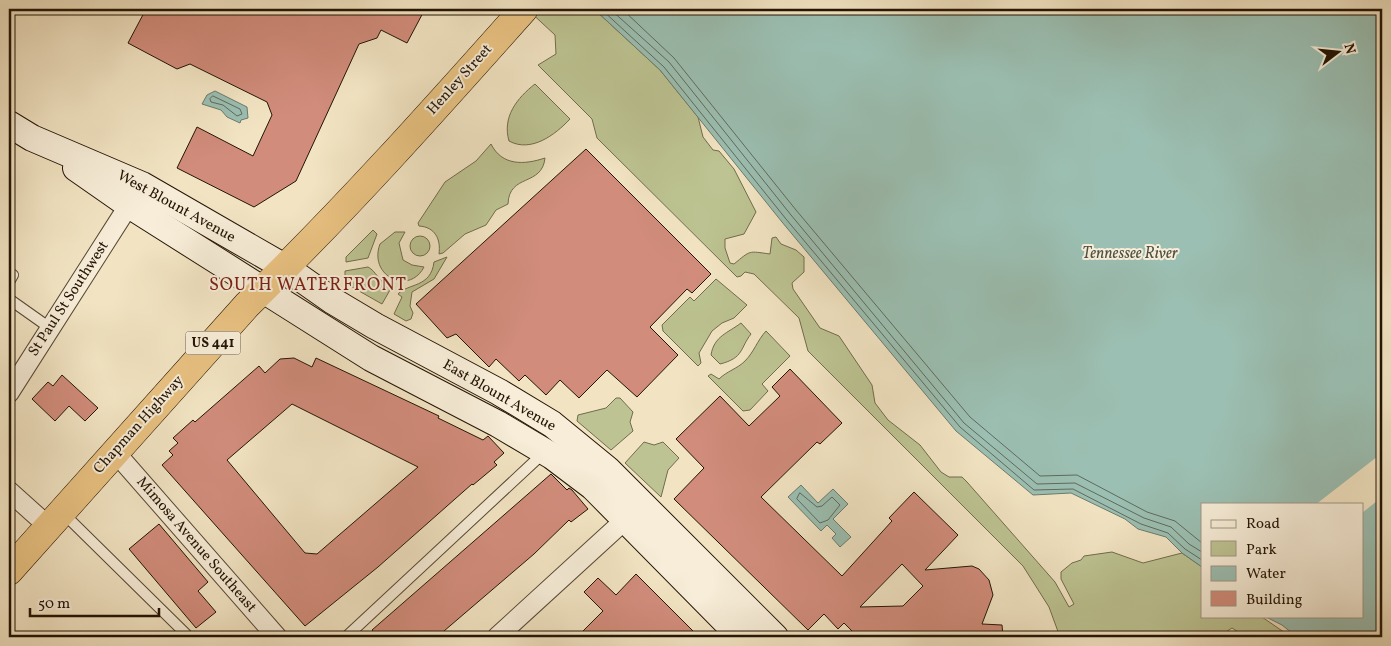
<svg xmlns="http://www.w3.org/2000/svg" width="1391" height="646" viewBox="0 0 1391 646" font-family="Vollkorn,serif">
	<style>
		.green { fill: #bdc392; stroke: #706c4c }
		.water { fill: #9bbfb2; stroke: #6b7b6d }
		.pier { fill: #f2e4c3 }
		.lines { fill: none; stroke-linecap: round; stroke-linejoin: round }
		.shore { stroke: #5f6a5c; stroke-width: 1 }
		.building { fill: #d18c7b; stroke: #231405; fill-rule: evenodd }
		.lane-casing { stroke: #574834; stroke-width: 12 }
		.street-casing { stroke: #574834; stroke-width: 21 }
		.secondary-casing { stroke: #231405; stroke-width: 28 }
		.highway-casing { stroke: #231405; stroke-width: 29 }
		.lane { stroke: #f7edd8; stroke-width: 10 }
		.street { stroke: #f7edd8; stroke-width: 19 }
		.secondary { stroke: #f7edd8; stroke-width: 26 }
		.highway { stroke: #e9c282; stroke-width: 28 }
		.labels { text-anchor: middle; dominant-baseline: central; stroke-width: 4; stroke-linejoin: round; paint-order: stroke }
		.shield { fill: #f7edd8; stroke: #635544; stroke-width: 1 }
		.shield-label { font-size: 14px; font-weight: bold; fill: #231405 }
		.street-label { font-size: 15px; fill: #231405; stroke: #f7edd8 }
		.water-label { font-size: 16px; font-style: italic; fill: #4d5042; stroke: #f7edd8 }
		.quarter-label { font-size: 18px; letter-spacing: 1px; fill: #7a1f14; stroke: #f7edd8 }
	</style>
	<rect width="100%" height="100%" fill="#f2e4c3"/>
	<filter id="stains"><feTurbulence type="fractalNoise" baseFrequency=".004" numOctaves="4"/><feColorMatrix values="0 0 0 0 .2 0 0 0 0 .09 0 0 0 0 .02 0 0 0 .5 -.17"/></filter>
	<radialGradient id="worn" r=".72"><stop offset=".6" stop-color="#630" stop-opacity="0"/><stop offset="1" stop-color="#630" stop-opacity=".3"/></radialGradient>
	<g class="green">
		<path d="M527 9H594L660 70 698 117 703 137 713 150 719 151 734 169 756 212 744 234 725 239V248L730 263 734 264C751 250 748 251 770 254L772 238 776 237 781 244 796 250 804 257V272L792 283 793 289 820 328 839 336 872 385 875 403 888 420 920 445 941 472 949 477H962L967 482 1055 582 1069 607 1074 604 1061 579V572L1072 563 1081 560 1084 556 1112 552 1143 563 1182 553 1202 567V617H1262L1291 637H1246L1232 628 1218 637H1060L1049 607 1023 566 808 351 799 318 754 274 745 272 741 276 737 277 597 138 592 119 538 65 556 54 555 35Z"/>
		<path d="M535 84 570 119C555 135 531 153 509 141 502 117 517 98 535 84Z"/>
		<path d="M491 144C502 166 524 165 545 158 542 187 509 173 508 204L496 210 486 225 465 234 443 253 439 254C441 239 435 227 419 226L418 223 445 182 476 161Z"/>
		<path d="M373 230 377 234 368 258 346 262V257Z"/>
		<path d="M395 232H405L399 243 403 260 412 265 424 267C409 296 368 276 380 244Z"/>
		<circle cx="420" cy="246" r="10"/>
		<path d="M447 257 434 279 412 292 410 306 413 313 411 319 406 321 394 314 402 297 398 294C408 283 431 288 434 262Z"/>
		<path d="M368 267C376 271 379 282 390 287V290L382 304 352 287 345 277V271Z"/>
		<path d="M716 279 747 305 734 318 722 323 712 331 699 353 701 363 698 366 663 331 662 325 690 297 694 301Z"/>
		<path d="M741 323 751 334C740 348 744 358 720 364L711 355C714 336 728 333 741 323Z"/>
		<path d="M766 331 790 356 762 384 768 391 750 410 743 411 708 376 711 374 719 379C727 371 737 369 745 361 754 352 757 341 766 331Z"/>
		<path d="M616 398H620L633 412 630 422 633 431 611 450 577 421 578 415 606 408Z"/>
		<path d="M644 442 654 445 663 442 679 458 668 470 661 497 625 463Z"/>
	</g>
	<g class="water">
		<path d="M594 9H1382V637H1297L1282 625 1266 617H1362V505H1202V567L1182 553 1166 537 1138 529 1125 519 1071 493 1033 495 956 431 782 222 660 70Z"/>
		<path d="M215 91 247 107 248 118 241 120 240 123 227 117 221 110 202 104 207 95Z"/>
		<path d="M801 485 818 503 833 489 848 504 833 519 851 537 840 547 832 538 836 534 827 525 821 531 788 497Z"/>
	</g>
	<path class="pier" d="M1382 453V497L1362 513V505H1315Z"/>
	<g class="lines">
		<g class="shore">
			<path d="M601 9 664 67 786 219 960 427 1034 490 1073 489 1141 524 1168 533 1185 549 1202 560"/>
			<path d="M610 9 669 62 791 215 964 423 1037 484 1075 483 1144 518 1171 527 1189 544 1202 552"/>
			<path d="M622 9 674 58 796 210 970 417 1040 476 1077 475 1147 512 1175 521 1202 543"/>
			<path d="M213 96 240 109 242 114 237 116 223 105 211 102 210 99Z"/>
			<path d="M800 493 817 507 822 506 832 497 840 505 828 520 820 523 797 499Z"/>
		</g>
	</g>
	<g class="building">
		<path d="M146 9H425L407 43 381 30 377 38 359 44 296 181 254 207 177 168 197 127 253 156 272 115 267 102 190 64 177 69 128 43Z"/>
		<path d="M586 149 711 274 692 293 687 289 650 327 678 355 637 397 607 370 579 398 560 380 546 395 525 375 519 381 496 359 489 367 456 334 447 338 416 304Z"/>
		<path d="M294 358 312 367 316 358 439 416 438 418 483 440 488 436 504 453 494 462 497 465 473 485 472 484 378 567 305 626 162 465 173 455 169 451 178 443 173 438 193 420 195 422 259 366 265 373 280 359ZM292 404 418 467 317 554 305 553 227 460Z"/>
		<path d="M790 369 842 423 820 444 817 442 761 497 842 576 892 521 889 518 914 492 958 535 925 570 972 566 979 569 989 580 993 595 982 624 1002 625 1003 637H908L904 634 892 633 880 634 874 637H858L844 623 838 629 824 614 808 630 674 499 704 468 676 439 720 396 749 426 780 396 772 387ZM902 564 923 586 903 606 860 607Z"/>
		<path d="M62 375 98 408 85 421 69 406 55 421 32 399 48 382 53 386Z"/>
		<path d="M551 474 567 490 569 488 572 490 588 509 571 522 569 520 534 554 437 637H379L372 630Z"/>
		<path d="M159 524 208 582 198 591 216 612 196 628 129 549Z"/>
		<path d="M636 574 699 637H577L603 611 584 592 598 578 616 595Z"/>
	</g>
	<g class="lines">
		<defs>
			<g id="lane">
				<path d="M9 272 13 275 9 282"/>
				<path d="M9 299 50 328"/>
				<path d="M63 513 189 637"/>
				<path d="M346 637 536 460 540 449"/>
			</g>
			<g id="street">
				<path d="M9 393 129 205"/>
				<path d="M115 452 277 637"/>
				<path d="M9 491 49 527"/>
				<path d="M497 637 626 519"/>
			</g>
			<g id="secondary">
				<path d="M9 124 32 138 142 185 286 268 333 301 375 326 499 392 552 424 607 469 775 637"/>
				<path d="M76 168 129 205 371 358 498 424 552 456 593 487 741 637"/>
			</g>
			<path id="highway" d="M9 571 247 305C344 211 434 110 524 9"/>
		</defs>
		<use href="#lane" class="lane-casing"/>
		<use href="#street" class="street-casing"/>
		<use href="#secondary" class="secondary-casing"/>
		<use href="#highway" class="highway-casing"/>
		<use href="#lane" class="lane"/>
		<use href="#street" class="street"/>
		<use href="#secondary" class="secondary"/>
		<use href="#highway" class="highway"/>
	</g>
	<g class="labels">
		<rect class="shield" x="185.5" y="331.5" width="55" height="23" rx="4"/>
		<g class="shield-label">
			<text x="213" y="343">US 441</text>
		</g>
		<g class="street-label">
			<text transform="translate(460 80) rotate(-48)">Henley Street</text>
			<text transform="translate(176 207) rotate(29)">West Blount Avenue</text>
			<text transform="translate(69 299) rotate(-57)">St Paul St Southwest</text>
			<text transform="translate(499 396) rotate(30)">East Blount Avenue</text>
			<text transform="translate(139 425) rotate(-48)">Chapman Highway</text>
			<text transform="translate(196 545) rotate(49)">Mimosa Avenue Southeast</text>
		</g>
		<g class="water-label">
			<text x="1130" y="254">Tennessee River</text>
		</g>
		<g class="quarter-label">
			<text x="308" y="285">SOUTH WATERFRONT</text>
		</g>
	</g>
	<rect width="1391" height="646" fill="none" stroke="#f2e4c3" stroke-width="30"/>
	<rect x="10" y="10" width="1371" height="626" fill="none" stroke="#231405" stroke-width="2.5"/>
	<rect x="15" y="15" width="1361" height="616" fill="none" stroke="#231405"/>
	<rect x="1201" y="503" width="162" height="115" fill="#f7edd8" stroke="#a29684"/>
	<rect x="1211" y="520" width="25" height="8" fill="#f7edd8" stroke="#a29684"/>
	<text x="1246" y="528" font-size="15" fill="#231405">Road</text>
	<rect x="1211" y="541" width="25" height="15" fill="#bdc392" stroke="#a29684"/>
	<text x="1246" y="554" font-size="15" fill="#231405">Park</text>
	<rect x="1211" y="566" width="25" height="15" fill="#9bbfb2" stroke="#a29684"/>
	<text x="1246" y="578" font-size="15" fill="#231405">Water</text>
	<rect x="1211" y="591" width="25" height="15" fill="#d18c7b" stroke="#a29684"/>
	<text x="1246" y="604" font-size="15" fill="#231405">Building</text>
	<g transform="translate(1338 52) rotate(74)" stroke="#f7edd8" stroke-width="4" paint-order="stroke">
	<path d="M0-4L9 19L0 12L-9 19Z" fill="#231405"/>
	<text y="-8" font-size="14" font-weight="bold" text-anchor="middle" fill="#231405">N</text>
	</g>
	<path d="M30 608v8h129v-8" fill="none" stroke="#231405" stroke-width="2.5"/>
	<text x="38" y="608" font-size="15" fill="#231405" stroke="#f7edd8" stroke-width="4" paint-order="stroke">50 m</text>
	<rect width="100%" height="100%" filter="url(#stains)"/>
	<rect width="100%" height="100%" fill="url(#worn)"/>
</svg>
